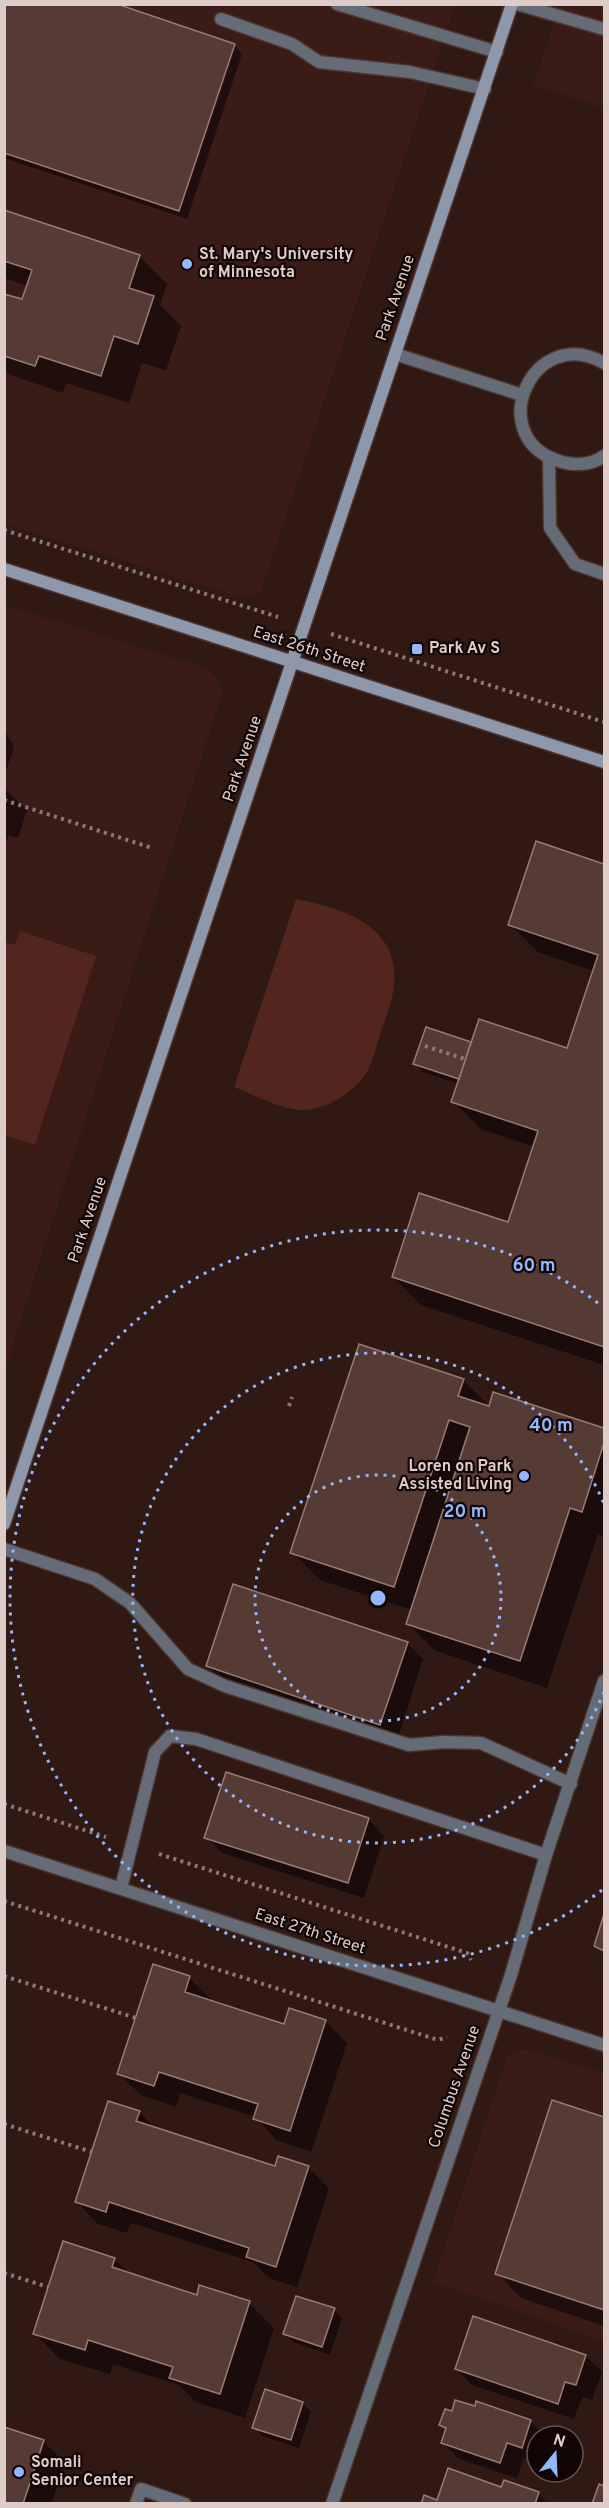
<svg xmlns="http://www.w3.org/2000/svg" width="609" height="2508" viewBox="0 0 609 2508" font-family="Overpass,sans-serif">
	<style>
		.built { fill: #3b1b16 }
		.green { fill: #52261f }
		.shadow { fill: #0007 }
		.building { fill: #563a34; stroke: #9a7a74; stroke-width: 1.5 }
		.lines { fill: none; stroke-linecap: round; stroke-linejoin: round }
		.lane-casing { stroke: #4c3530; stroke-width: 15 }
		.street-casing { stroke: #4c3530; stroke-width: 15 }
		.secondary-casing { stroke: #4c3530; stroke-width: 15 }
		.path { stroke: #8d7975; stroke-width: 4; stroke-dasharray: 3 4.5; stroke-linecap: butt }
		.lane { stroke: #666c77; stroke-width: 12 }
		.street { stroke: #666c77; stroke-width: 12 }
		.secondary { stroke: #8f98aa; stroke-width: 12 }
		.ring { fill: none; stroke: #93b7fd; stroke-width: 3; stroke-dasharray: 3 6 }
		.poi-dot { fill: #93b7fd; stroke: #110605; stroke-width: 2 }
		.labels { text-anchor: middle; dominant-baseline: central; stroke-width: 4.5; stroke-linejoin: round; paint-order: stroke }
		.poi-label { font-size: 16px; font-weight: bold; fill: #deccc9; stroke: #110605; text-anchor: start }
		.street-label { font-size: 16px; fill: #deccc9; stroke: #110605 }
		.centre { fill: #93b7fd; stroke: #110605; stroke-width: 3 }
		.ring-label { font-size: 18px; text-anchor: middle; font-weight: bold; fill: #93b7fd; stroke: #110605; stroke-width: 4.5; stroke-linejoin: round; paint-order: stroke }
	</style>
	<rect width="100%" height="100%" fill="#301813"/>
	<g class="built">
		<path d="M5 5H455L261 592 249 597 236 596 5 524Z"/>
		<path d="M560 5H604V108L533 85Z"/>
		<path d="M5 605 208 668 220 681 222 694 5 1369Z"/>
		<path d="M518 2050H530L604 2073V2341L433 2282 507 2056Z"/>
	</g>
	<g class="green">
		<path d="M296 899C327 905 367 915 385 943 403 973 392 1001 381 1031 377 1043 374 1058 368 1070 357 1091 328 1109 304 1110 281 1110 255 1095 234 1087Z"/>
		<path d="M20 931 96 956 35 1145 5 1135V942L15 945Z"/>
	</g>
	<g class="shadow">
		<path d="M4 4 234 45 242 54 187 219 4 158Z"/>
		<path d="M4 212 139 256 167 284 160 305 181 326 166 370 142 363 129 403 66 383 63 393 10 375 4 370V295L23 301 28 286 4 278Z"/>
		<path d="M4 729 14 747 4 777Z"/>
		<path d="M4 788 27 810 18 838 8 836 4 848Z"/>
		<path d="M537 843 604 866V1365L421 1305 393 1277 509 1224 535 1147 481 1129 453 1101 459 1084 423 1072 415 1063 470 1043 568 1050 594 971 538 952 510 924Z"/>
		<path d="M463 1380 490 1407 494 1394 604 1429V1537L598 1534 547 1688 436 1651 408 1624 412 1610 320 1580 292 1552Z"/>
		<path d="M407 1643 423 1659 397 1740 224 1682 207 1666Z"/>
		<path d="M368 1819 384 1836 364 1898 222 1853 206 1837Z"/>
		<path d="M604 1919V1954L596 1945Z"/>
		<path d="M189 1978 211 1999 210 2001 285 2026 325 2021 347 2043 311 2152 276 2140 256 2117 180 2093 176 2107 141 2095 119 2074Z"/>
		<path d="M553 2102 604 2119V2326L521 2298 497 2273Z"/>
		<path d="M139 2112 155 2128 276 2168 308 2167 329 2189 297 2287 269 2278 253 2262 131 2223 127 2233 98 2224 77 2202Z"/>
		<path d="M114 2259 130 2275 198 2297 249 2303 274 2328 245 2418 196 2402 179 2385 113 2364 110 2374 60 2359 35 2334Z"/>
		<path d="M334 2310 342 2318 330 2355 293 2342 284 2333Z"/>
		<path d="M474 2318 586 2356 602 2372 592 2400 582 2397 574 2419 472 2385 456 2369Z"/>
		<path d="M302 2403 311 2412 299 2448 262 2436 254 2427Z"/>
		<path d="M453 2413 530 2421 545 2436H537V2463L524 2458 517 2478 459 2459 443 2443 447 2431 441 2425Z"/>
		<path d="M43 2441 65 2463 51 2504H4Z"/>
		<path d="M502 2489 538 2493 548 2504H423Z"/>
	</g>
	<g class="building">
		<path d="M4 4H117L235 44 179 211 4 153Z"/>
		<path d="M4 210 140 255 129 288 154 296 138 344 114 336 101 376 39 356 35 366 4 356V294L22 299 32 270 4 261Z"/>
		<path d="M536 841 604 864V1347L392 1277 419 1193 508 1222 538 1131 451 1102 479 1019 567 1048 598 955 508 925Z"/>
		<path d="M426 1027 471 1042 459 1079 413 1064Z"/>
		<path d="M359 1344 464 1379 458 1396 489 1406 493 1392 604 1428V1443L582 1512 570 1508 520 1661 406 1624 470 1427 449 1420 394 1587 290 1553Z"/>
		<path d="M233 1584 408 1642 380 1725 206 1666Z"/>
		<path d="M226 1772 369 1818 348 1883 204 1838Z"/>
		<path d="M604 1914V1951L594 1946Z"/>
		<path d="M153 1964 190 1976 185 1992 284 2024 289 2008 326 2020 290 2131 253 2119 258 2104 159 2072 154 2086 117 2074Z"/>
		<path d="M552 2100 604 2117V2310L495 2274Z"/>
		<path d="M108 2101 140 2111 136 2121 275 2166 278 2156 309 2166 276 2267 246 2257 249 2248 109 2202 106 2212 75 2202Z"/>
		<path d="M63 2241 115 2258 112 2267 197 2295 199 2285 250 2301 220 2394 169 2378 173 2367 88 2340 85 2350 33 2334Z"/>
		<path d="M296 2296 335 2308 322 2347 283 2334Z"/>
		<path d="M473 2316 586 2355 576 2385 565 2382 558 2404 455 2369Z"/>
		<path d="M265 2389 303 2402 291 2440 252 2428Z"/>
		<path d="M455 2400 475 2406 476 2401 531 2420 522 2448 507 2443 500 2463 441 2443 446 2428 439 2425 445 2409 452 2411Z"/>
		<path d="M4 2427 44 2440 23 2504H4Z"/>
		<path d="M448 2468 501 2487 504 2480 539 2492 535 2504H421L424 2495 437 2500Z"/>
		<path d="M599 2484 604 2486V2504H592Z"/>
	</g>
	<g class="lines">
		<defs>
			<g id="lane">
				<path d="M337 4 497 52"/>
				<path d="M517 4 604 29"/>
				<path d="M221 19 292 44 319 62 410 72 485 89"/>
				<path d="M395 354 522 395"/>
				<path d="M604 363C533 323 484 434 556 460 572 466 590 466 604 456"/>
				<path d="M549 458 550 528 575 564 604 574"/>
				<path d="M4 1549 95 1579 130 1603 188 1669 225 1686 409 1745 444 1742 481 1743 571 1784"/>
				<path d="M121 1888 155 1752 170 1736 196 1739 546 1855"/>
				<path d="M136 2504 141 2489 185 2504"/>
			</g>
			<g id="street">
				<path d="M4 1851 604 2045"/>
				<path d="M332 2504 511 1975 546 1855 604 1681"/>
			</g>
			<g id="secondary">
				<path d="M4 569 604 762"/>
				<path d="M4 1524 512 4"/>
			</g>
		</defs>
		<use href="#lane" class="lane-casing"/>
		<use href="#street" class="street-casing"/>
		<use href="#secondary" class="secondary-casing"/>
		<g class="path">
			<path d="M4 530 278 617"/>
			<path d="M331 634 604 722"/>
			<path d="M4 800 152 848"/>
			<path d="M425 1046 465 1059"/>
			<path d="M289 1406 292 1397"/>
			<path d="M4 1804 106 1837"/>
			<path d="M159 1854 467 1953 471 1960"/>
			<path d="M4 1901 438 2040 447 2037"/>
			<path d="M4 1976 136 2018"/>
			<path d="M4 2124 92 2152"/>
			<path d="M4 2273 48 2287"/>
		</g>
		<use href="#lane" class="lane"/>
		<use href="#street" class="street"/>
		<use href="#secondary" class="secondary"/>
	</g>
	<g class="ring">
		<circle cx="378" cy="1598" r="123"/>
		<path d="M604 1692A245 245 0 1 1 604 1504"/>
		<path d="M602 1890A368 368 0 1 1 602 1306"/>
	</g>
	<g class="poi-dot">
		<circle cx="187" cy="264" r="6"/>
		<rect x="411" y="643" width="12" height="12" rx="3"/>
		<circle cx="524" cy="1476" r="6"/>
		<circle cx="19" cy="2472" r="6"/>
	</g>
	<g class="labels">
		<g class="poi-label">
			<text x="199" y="255">St. Mary's University<tspan x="199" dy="18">of Minnesota</tspan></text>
			<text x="429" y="649">Park Av S</text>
			<text x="512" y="1467" text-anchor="end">Loren on Park<tspan x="512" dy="18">Assisted Living</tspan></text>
			<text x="31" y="2463">Somali<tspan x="31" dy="18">Senior Center</tspan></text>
		</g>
		<g class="street-label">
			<text transform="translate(396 298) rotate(-71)">Park Avenue</text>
			<text transform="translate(309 650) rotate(18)">East 26th Street</text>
			<text transform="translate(243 759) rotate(-71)">Park Avenue</text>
			<text transform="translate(88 1220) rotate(-71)">Park Avenue</text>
			<text transform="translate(310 1932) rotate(18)">East 27th Street</text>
			<text transform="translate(455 2087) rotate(-71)">Columbus Avenue</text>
		</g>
	</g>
	<circle cx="378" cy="1598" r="9" class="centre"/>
	<g class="ring-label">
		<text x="534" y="1271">60 m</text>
		<text x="551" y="1431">40 m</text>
		<text x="465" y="1517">20 m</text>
	</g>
	<rect width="609" height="2508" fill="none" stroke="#deccc9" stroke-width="12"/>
	<g transform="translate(555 2454) rotate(18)"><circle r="28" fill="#110605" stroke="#635553" stroke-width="1.5"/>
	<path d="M0-4.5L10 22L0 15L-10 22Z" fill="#93b7fd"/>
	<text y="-9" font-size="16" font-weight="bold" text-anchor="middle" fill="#deccc9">N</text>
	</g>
</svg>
